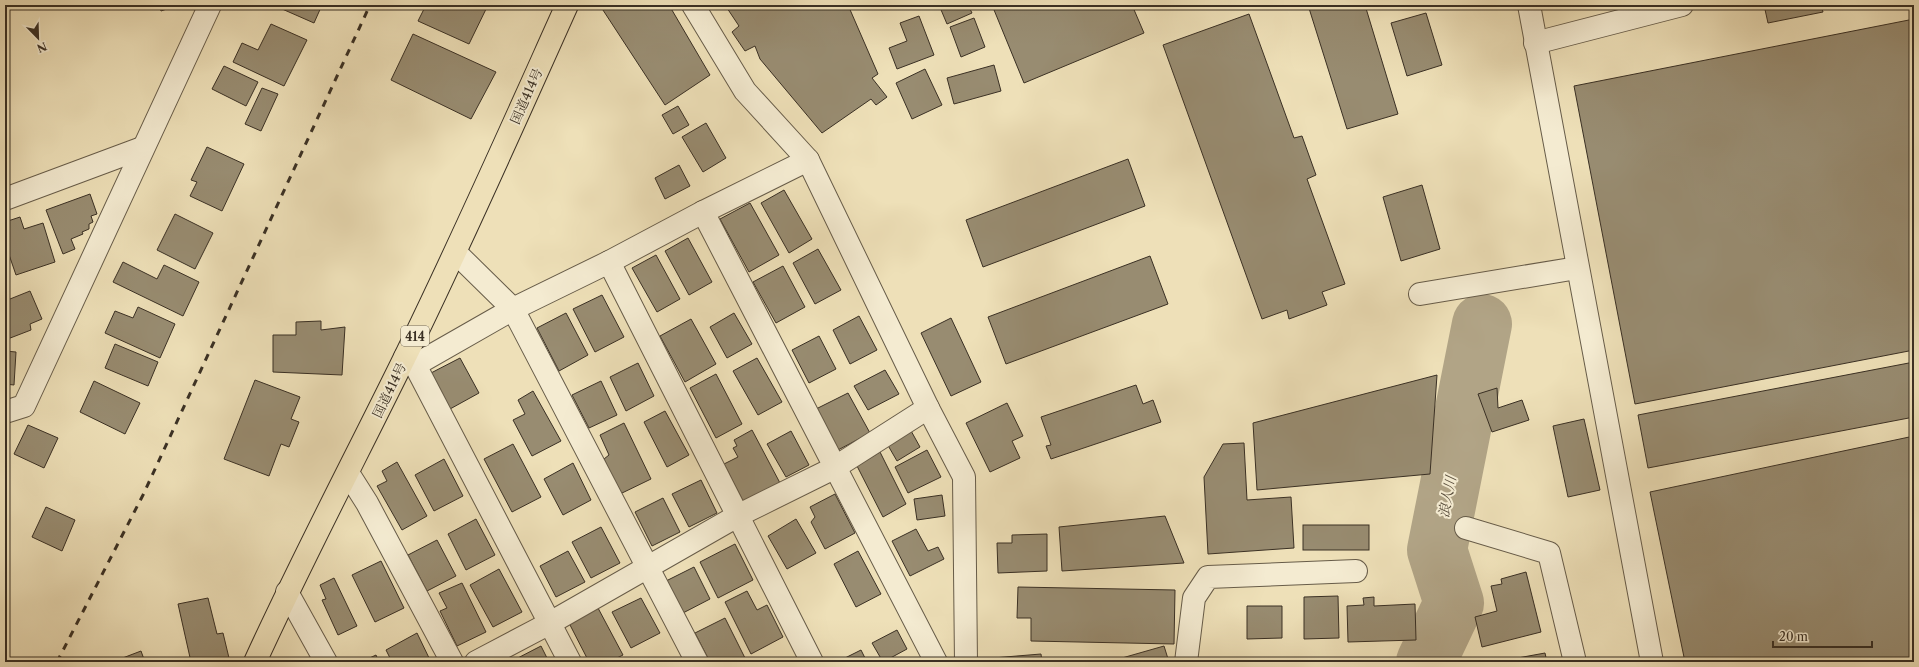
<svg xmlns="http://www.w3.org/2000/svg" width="1919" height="667" viewBox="0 0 1919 667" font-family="'Libre Caslon Text','Noto Serif JP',serif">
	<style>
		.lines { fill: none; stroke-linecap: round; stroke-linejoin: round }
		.river { stroke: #b1a486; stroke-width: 60 }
		.building { fill: #988c71; stroke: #3a3024 }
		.street-casing { stroke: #675c49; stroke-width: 24 }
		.highway-casing { stroke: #3a3024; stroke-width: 24 }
		.street { stroke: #f4ebd1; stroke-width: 22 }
		.highway { stroke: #eee0b8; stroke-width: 22 }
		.rail { stroke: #3a3024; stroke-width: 3; stroke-dasharray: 7 7; stroke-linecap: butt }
		.labels { text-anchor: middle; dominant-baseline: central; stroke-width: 4; stroke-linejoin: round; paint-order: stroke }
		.shield { fill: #f4ebd1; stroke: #726858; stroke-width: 1 }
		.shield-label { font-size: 12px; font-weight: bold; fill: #3a3024 }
		.street-label { font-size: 13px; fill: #3a3024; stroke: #f4ebd1 }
		.water-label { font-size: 14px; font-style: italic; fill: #584d3c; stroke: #f4ebd1 }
	</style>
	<rect width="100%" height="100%" fill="#eee0b8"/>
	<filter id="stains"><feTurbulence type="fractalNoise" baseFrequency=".005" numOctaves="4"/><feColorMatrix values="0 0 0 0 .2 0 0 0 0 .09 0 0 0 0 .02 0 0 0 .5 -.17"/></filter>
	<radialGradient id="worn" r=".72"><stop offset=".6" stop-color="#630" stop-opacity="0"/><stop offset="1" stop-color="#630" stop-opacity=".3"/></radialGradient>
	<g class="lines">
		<path class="river" d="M1426 662 1454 603 1437 550 1482 324"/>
	</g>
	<g class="building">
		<path d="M159 5H178L161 11Z"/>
		<path d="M273 5H322L314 23Z"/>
		<path d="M426 5H488L469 44 418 21Z"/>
		<path d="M602 5H669L710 75 665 105 601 7Z"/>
		<path d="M725 5H848L878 74 872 78 887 97 876 105 871 99 822 133 760 59 755 46 745 51 732 32 739 26Z"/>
		<path d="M939 5H968L972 13 947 24Z"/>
		<path d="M992 5H1132L1144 33 1024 83Z"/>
		<path d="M1308 5H1365L1398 114 1347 129Z"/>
		<path d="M1764 5H1821L1823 12 1768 23Z"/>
		<path d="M1426 13 1442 65 1407 76 1391 23Z"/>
		<path d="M1249 14 1294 138 1302 136 1316 175 1307 179 1345 284 1322 292 1327 305 1289 319 1287 310 1262 319 1163 45Z"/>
		<path d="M919 16 934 55 897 69 889 48 907 41 900 23Z"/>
		<path d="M974 18 985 47 961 57 950 27Z"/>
		<path d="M1914 19V350L1635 404 1574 86Z"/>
		<path d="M271 24 307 40 284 86 233 62 242 43 258 50Z"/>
		<path d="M413 34 496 72 471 119 391 80Z"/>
		<path d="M994 65 1001 91 954 104 947 78Z"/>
		<path d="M224 66 258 82 246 106 212 89Z"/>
		<path d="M925 69 942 105 912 119 896 83Z"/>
		<path d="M262 88 278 94 261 131 245 124Z"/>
		<path d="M678 106 689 125 673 134 662 115Z"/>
		<path d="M706 123 726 158 703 172 682 137Z"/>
		<path d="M207 147 244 164 222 211 190 196 197 182 191 180Z"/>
		<path d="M1128 159 1145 206 983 267 966 220Z"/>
		<path d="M679 165 690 186 665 199 655 178Z"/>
		<path d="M1422 185 1440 249 1401 261 1383 197Z"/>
		<path d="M784 190 812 239 789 253 761 203Z"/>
		<path d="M90 194 97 214 91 216 93 222 89 224V229L82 232 83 234 71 239 75 249 63 254 46 210Z"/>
		<path d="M750 203 779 255 749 272 720 219Z"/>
		<path d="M175 214 213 233 195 269 157 250Z"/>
		<path d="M20 217 24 229 43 223 55 262 16 275 5 243V222Z"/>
		<path d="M688 238 712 282 689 295 665 251Z"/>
		<path d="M818 249 841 290 815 304 793 263Z"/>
		<path d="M656 255 680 299 657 312 632 268Z"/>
		<path d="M1150 256 1168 304 1006 364 988 317Z"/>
		<path d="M123 262 157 279 164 265 199 282 183 316 113 282Z"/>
		<path d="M783 266 805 307 776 323 753 282Z"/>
		<path d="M30 291 42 319 30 324 31 330 5 340V301Z"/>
		<path d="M602 295 624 337 595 352 573 309Z"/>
		<path d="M138 307 175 324 160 358 105 333 115 311 133 318Z"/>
		<path d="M566 313 588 355 559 371 537 328Z"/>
		<path d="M734 313 752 344 727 358 710 327Z"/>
		<path d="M859 316 877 350 850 364 833 330Z"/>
		<path d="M951 318 981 382 951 396 921 333Z"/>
		<path d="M691 319 716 364 685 382 660 336Z"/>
		<path d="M321 321V330L345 327 342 375 273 372V335H296V322Z"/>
		<path d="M819 336 836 369 809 383 792 350Z"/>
		<path d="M115 344 158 362 148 386 105 368Z"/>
		<path d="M5 351 16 352 14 385 5 384Z"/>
		<path d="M460 358 479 393 450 409 431 373Z"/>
		<path d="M757 358 782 402 758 415 733 371Z"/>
		<path d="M1914 362V417L1648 468 1638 415Z"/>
		<path d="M638 363 654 396 626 411 610 377Z"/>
		<path d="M885 370 899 394 868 410 854 386Z"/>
		<path d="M716 374 742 424 716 438 690 388Z"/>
		<path d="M1437 375 1430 474 1257 490 1253 423Z"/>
		<path d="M255 380 300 397 291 419 299 422 289 447 281 444 269 476 224 459Z"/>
		<path d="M94 381 140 403 125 434 80 412Z"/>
		<path d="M601 381 617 415 589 428 572 395Z"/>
		<path d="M1136 385 1143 404 1153 400 1161 422 1051 459 1046 446 1051 445 1041 417Z"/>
		<path d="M1497 388 1498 408 1522 400 1529 420 1492 432 1478 394Z"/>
		<path d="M533 391 561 441 532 456 513 420 525 414 518 400Z"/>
		<path d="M848 393 870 433 838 450 816 409Z"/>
		<path d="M1007 403 1023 436 1012 441 1020 458 990 472 966 423Z"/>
		<path d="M665 411 689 455 667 467 644 422Z"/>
		<path d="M1584 419 1600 490 1568 497 1553 426Z"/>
		<path d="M624 423 651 479 620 494 604 459 609 455 600 435Z"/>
		<path d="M28 425 58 438 44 468 14 454Z"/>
		<path d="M910 429 920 447 897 461 886 442Z"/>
		<path d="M752 430 780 483 744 503 724 464 738 457 733 448 737 446 734 440Z"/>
		<path d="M791 431 809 465 786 477 767 444Z"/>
		<path d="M1914 436V662H1685L1650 492Z"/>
		<path d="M1244 443 1247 500 1291 497 1294 548 1208 554 1204 477 1223 444Z"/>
		<path d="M513 444 541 497 512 512 484 459Z"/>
		<path d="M927 450 941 477 908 493 895 467Z"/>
		<path d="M880 452 906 504 883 517 857 466Z"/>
		<path d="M444 459 463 496 434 511 415 475Z"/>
		<path d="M397 462 427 516 402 530 377 486 387 481 382 471Z"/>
		<path d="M573 463 591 500 563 515 544 479Z"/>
		<path d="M701 480 717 513 689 527 672 494Z"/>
		<path d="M835 494 855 533 825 549 811 522 815 517 810 507Z"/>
		<path d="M942 495 945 516 917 520 914 499Z"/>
		<path d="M663 498 680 532 652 546 635 512Z"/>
		<path d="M46 507 75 520 62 551 32 537Z"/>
		<path d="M1165 516 1184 563 1062 571 1059 527Z"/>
		<path d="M476 519 495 555 466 570 448 534Z"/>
		<path d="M796 519 816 553 787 569 768 536Z"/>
		<rect x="1303" y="525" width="66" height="25"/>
		<path d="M601 527 620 563 591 578 572 542Z"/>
		<path d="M916 529 928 551 938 547 944 559 910 576 892 541Z"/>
		<path d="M1047 534V571L998 573 997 543H1012V535Z"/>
		<path d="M437 540 456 576 427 591 408 555Z"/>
		<path d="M735 544 753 580 718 598 700 562Z"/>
		<path d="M568 551 585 582 556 597 540 566Z"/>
		<path d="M858 551 881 594 856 607 834 564Z"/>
		<path d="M381 561 404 608 375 622 352 575Z"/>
		<path d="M694 567 710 599 681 614 664 582Z"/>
		<path d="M499 569 522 612 493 627 470 585Z"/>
		<path d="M1526 572 1541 632 1482 647 1475 617 1497 611 1491 586 1502 584 1501 579Z"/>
		<path d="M334 578 357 626 338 635 322 600 326 599 320 585Z"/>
		<path d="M462 583 486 632 457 646 440 611 447 608 439 593Z"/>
		<path d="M1018 587 1175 590 1174 644 1031 641V618H1017Z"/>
		<path d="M747 591 757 610 767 605 783 637 751 654 725 602Z"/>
		<path d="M1338 596 1339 638 1304 639V597Z"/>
		<path d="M1374 597V606L1415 604 1416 640 1348 642 1347 606 1364 605 1363 598Z"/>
		<path d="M208 598 217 634 223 633 229 658 212 662H191L178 604Z"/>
		<path d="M641 598 660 633 631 648 612 612Z"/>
		<path d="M1247 606H1282V638L1247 639Z"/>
		<path d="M598 608 623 655 609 662H589L569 623Z"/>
		<path d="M725 618 747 662H710L695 633Z"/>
		<path d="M897 630 907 649 883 662 872 643Z"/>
		<path d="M417 633 431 662H392L386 650Z"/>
		<path d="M541 646 549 662H512V661Z"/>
		<path d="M1164 646 1169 662H1124L1122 658Z"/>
		<path d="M861 650 867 662H837Z"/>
		<path d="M141 651 145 662H122L120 659Z"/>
		<path d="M1545 653 1547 662H1496Z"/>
		<path d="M1041 654 1042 662H993V658Z"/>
		<path d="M376 655 379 662H361Z"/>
	</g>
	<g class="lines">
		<defs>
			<g id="street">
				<path d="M693 5 745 91 808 160 928 408 964 477 966 662"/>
				<path d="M1529 5 1652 662"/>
				<path d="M1535 43 1682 5"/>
				<path d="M5 199 142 148"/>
				<path d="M703 212 936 662"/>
				<path d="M456 253 513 309 697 662"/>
				<path d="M609 262 812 662"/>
				<path d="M1420 294 1577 268"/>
				<path d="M405 357 415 365 570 662"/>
				<path d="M415 365 513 309 609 262 703 212 808 160"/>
				<path d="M5 412 24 406 210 5"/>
				<path d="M348 473 367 503 452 662"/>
				<path d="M1466 528 1549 553 1575 662"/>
				<path d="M287 592 326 662"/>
				<path d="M476 662 550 623 739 515 834 468 928 408"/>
				<path d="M1186 662 1194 598 1208 577 1356 571"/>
			</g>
			<path id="highway" d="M255 662C302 559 355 459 405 357 462 241 514 123 567 5"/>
		</defs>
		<use href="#street" class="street-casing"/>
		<use href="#highway" class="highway-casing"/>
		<use href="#street" class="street"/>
		<use href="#highway" class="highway"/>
		<path class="rail" d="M57 662 143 495 370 5"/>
	</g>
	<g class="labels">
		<rect class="shield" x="401" y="326" width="28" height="20" rx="3"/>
		<g class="shield-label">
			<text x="415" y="336">414</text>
		</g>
		<g class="street-label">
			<text transform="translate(526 96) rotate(-66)">国道414号</text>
			<text transform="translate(389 390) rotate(-64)">国道414号</text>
		</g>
		<g class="water-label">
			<text transform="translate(1447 497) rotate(-79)">浪人川</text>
		</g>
	</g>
	<rect width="1919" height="667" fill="none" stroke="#eee0b8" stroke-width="20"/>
	<rect x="6" y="6" width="1907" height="655" fill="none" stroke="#3a3024" stroke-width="2"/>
	<rect x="10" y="10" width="1899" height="647" fill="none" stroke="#3a3024"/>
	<g transform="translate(38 38) rotate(157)" stroke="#f4ebd1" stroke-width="3" paint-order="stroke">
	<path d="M0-3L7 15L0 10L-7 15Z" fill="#3a3024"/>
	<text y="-6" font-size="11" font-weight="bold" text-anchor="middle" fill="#3a3024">N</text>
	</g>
	<path d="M1773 641v6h99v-6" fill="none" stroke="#3a3024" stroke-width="2"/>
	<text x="1779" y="641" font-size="12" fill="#3a3024" stroke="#f4ebd1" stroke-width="3" paint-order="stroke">20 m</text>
	<rect width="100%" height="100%" filter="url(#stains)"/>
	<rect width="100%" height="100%" fill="url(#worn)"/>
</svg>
